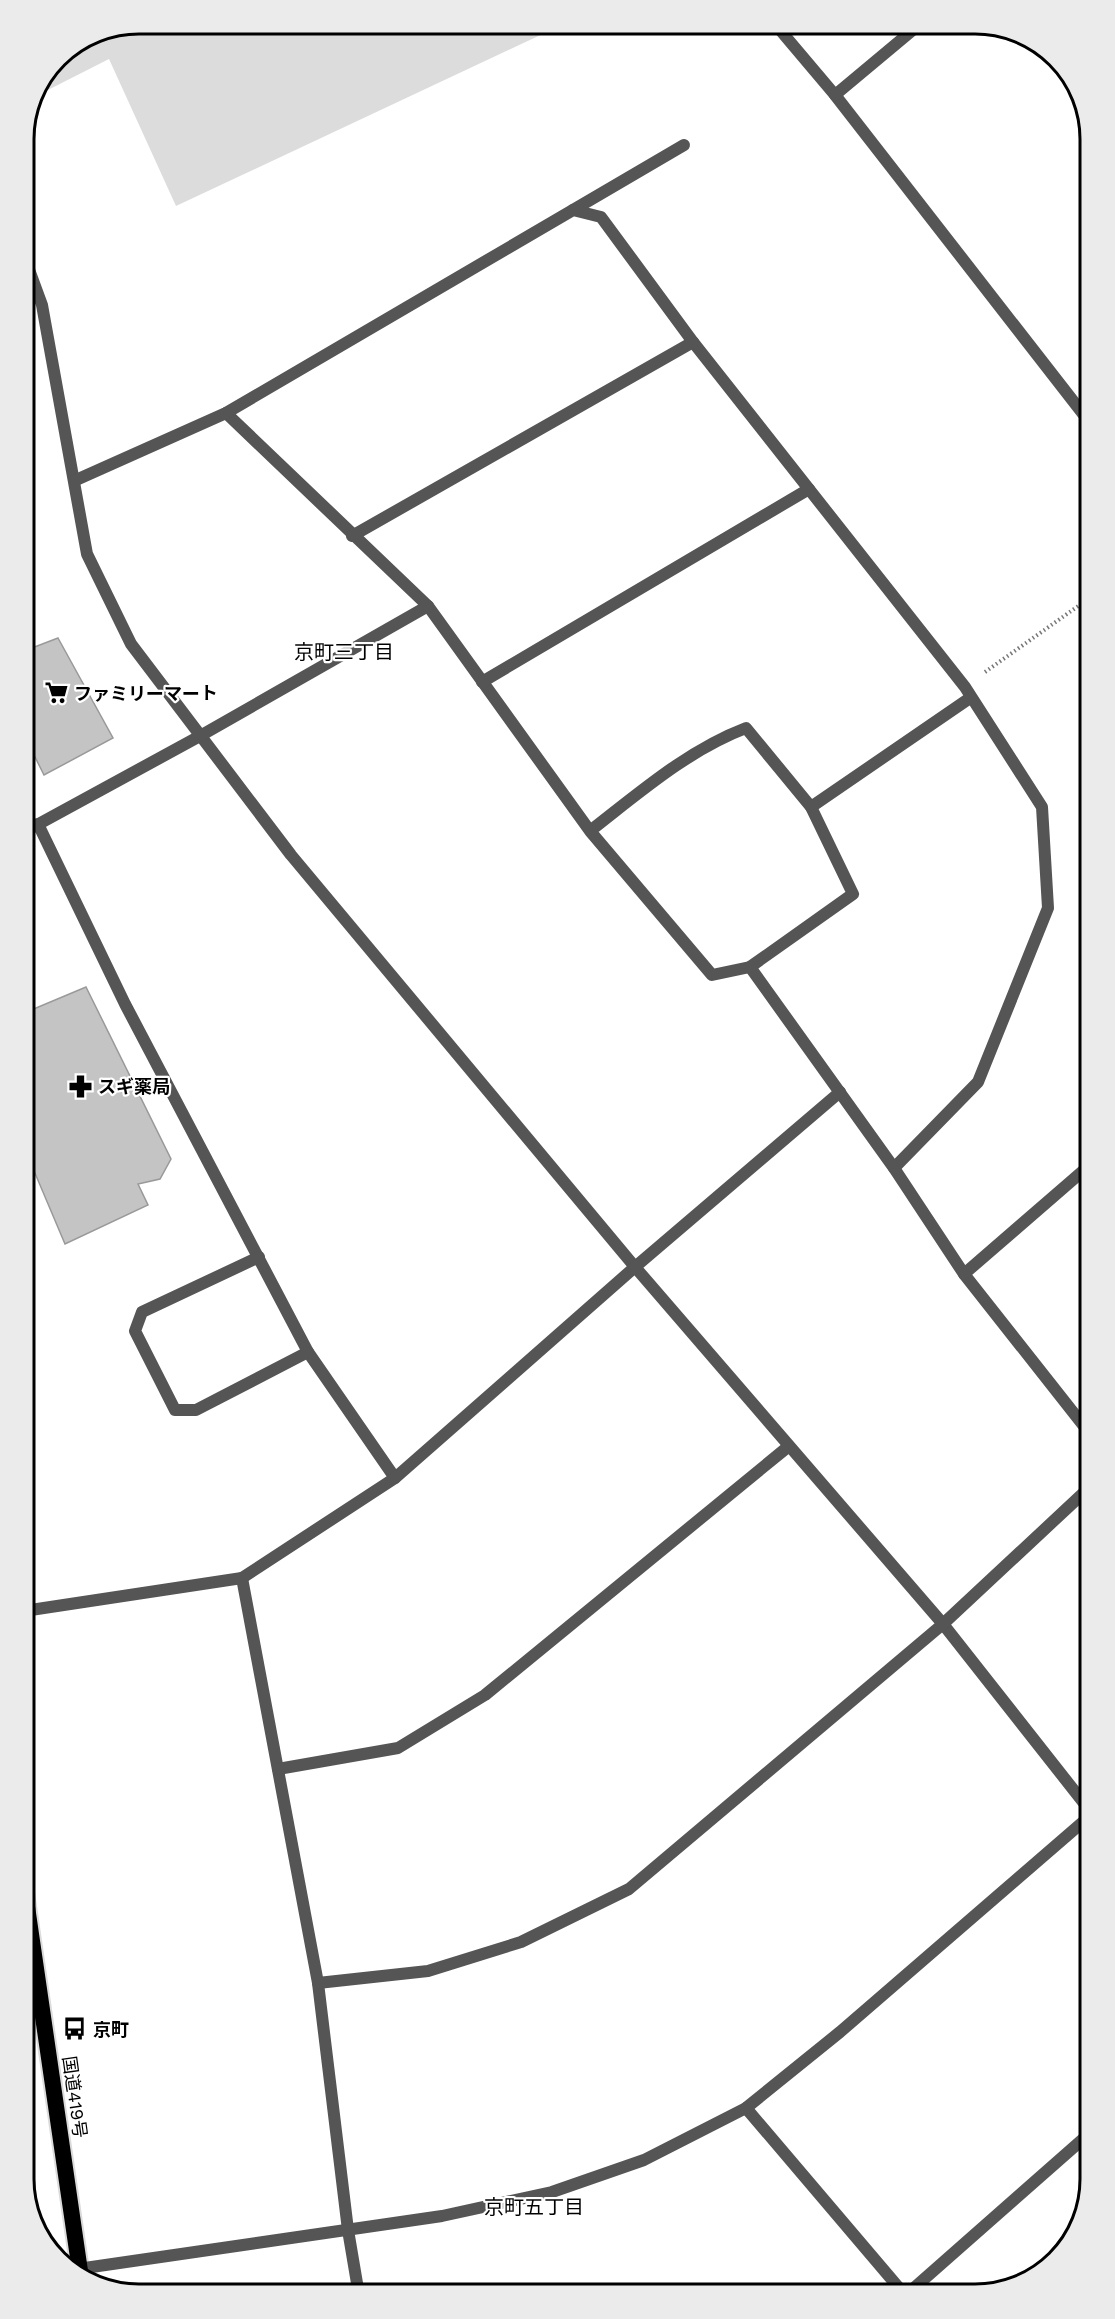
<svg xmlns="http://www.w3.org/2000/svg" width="1115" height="2319" viewBox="0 0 1115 2319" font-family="'Work Sans','Noto Sans JP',sans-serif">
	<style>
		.green { fill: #dcdcdc }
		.building { fill: #c4c4c4; stroke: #999; stroke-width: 1.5 }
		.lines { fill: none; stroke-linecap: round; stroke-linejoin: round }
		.trunk-casing { stroke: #dbdbdb; stroke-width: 20 }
		.path { stroke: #777; stroke-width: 4; stroke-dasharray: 1.5 3; stroke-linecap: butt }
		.minor { stroke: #555; stroke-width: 12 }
		.tertiary { stroke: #555; stroke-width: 12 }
		.trunk { stroke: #000; stroke-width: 16 }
		.labels { text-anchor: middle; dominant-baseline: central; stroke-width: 4.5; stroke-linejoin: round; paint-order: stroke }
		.poi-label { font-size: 18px; font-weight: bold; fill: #000; stroke: #fff; text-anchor: start }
		.street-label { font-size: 18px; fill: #000; stroke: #fff }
		.neighbourhood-label { font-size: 20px; fill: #000; stroke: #fff }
		.rim { fill: none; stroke: #000; stroke-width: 3 }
	</style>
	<rect width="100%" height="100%" fill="#fff"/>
	<path class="green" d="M139 24H564L176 206 109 59 42 93 58 57 95 33Z"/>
	<g class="building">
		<path d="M58 638 113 738 44 775 24 735V651Z"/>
		<path d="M86 987 171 1159 160 1179 138 1184 148 1205 65 1244 29 1159 24 1160V1013Z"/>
	</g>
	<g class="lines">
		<defs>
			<path id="trunk" d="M24 1886 81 2278"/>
		</defs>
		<use href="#trunk" class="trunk-casing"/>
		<path class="path" d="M985 672 1091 597"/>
		<g class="minor">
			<path d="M573 210 684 145"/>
			<path d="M24 256 42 305 87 554 131 644 291 855 635 1267 943 1624 1091 1812"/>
			<path d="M226 413 428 606 590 831 712 975 750 967 853 894 811 807 746 728C688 750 639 793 590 831"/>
			<path d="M76 480 226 413 573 210 601 217 693 342 965 687 1042 807 1048 908 978 1082 894 1168"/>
			<path d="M352 536 693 342"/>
			<path d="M482 682 809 489"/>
			<path d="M811 807 970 698"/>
			<path d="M38 824 125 1004 308 1352 395 1478"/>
			<path d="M24 832 200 736 428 606"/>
			<path d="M750 967 894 1168 964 1274 1091 1435"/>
			<path d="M259 1257 142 1312 135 1331 175 1410H196L308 1352"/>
			<path d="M964 1274 1091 1164"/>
			<path d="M242 1578 318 1983 348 2230 359 2295"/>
			<path d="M24 1611 242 1578 395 1478 635 1267 840 1092"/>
			<path d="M278 1769 398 1748 485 1695 789 1446"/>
			<path d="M318 1983 428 1971 521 1942 629 1889 943 1624 1091 1486"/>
			<path d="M906 2295 1091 2132"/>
		</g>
		<g class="tertiary">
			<path d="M775 24 835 95 1091 424"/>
			<path d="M835 95 920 24"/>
			<path d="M746 2108 905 2295"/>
			<path d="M71 2270 442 2216 552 2192 644 2160 746 2108 840 2032 1091 1815"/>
		</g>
		<use href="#trunk" class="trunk"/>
	</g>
	<defs>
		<symbol id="supermarket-bare" viewBox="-9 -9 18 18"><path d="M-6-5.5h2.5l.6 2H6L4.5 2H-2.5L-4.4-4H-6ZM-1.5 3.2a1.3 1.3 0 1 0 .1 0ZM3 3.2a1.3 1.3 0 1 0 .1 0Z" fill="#000" stroke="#fff" stroke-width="2.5" paint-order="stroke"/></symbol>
		<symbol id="pharmacy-bare" viewBox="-9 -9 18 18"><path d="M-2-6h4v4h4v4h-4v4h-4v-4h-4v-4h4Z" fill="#000" stroke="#fff" stroke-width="2.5" paint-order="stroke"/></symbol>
		<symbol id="bus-bare" viewBox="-9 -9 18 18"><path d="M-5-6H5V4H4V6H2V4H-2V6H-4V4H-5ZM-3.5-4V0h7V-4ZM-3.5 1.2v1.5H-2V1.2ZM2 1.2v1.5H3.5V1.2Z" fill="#000" stroke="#fff" stroke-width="2.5" paint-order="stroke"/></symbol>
	</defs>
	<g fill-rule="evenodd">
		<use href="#supermarket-bare" x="40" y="676" width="33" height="33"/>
		<use href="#pharmacy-bare" x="64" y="1070" width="33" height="33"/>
		<use href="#bus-bare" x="58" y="2012" width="33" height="33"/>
	</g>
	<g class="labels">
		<g class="poi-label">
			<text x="74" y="693">ファミリーマート</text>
			<text x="98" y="1086">スギ薬局</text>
			<text x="93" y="2029">京町</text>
		</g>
		<g class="street-label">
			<text transform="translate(75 2097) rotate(82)">国道419号</text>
		</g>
		<g class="neighbourhood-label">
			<text x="344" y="652">京町三丁目</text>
			<text x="534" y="2207">京町五丁目</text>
		</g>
	</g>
	<path d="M0 0H1115V2319H0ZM139 34H975A105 105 0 0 1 1080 139V2179A105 105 0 0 1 975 2284H139A105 105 0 0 1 34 2179V139A105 105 0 0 1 139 34Z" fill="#ebebeb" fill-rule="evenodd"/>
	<path class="rim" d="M139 34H975A105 105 0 0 1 1080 139V2179A105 105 0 0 1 975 2284H139A105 105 0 0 1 34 2179V139A105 105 0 0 1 139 34Z"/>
</svg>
